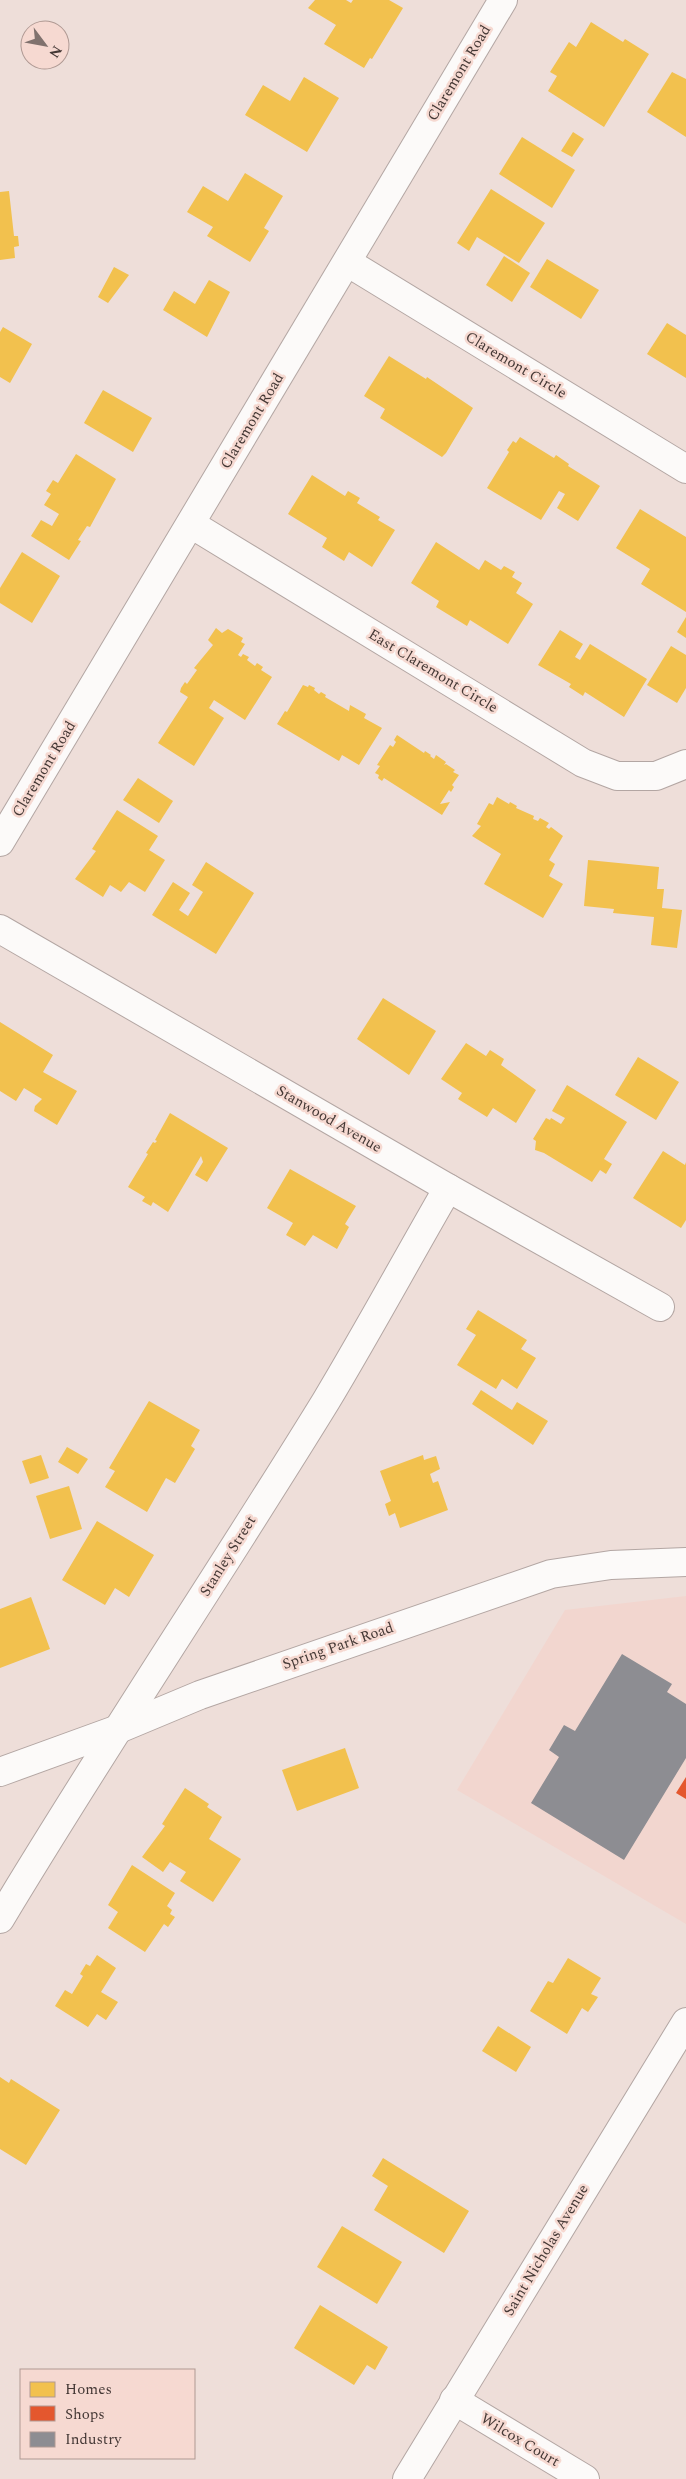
<svg xmlns="http://www.w3.org/2000/svg" width="686" height="2479" viewBox="0 0 686 2479" font-family="Spectral,serif">
	<style>
		.built { fill: #f2d6cf }
		.homes { fill: #f2c14e }
		.shops { fill: #e4572e }
		.industry { fill: #8d8d92 }
		.lines { fill: none; stroke-linecap: round; stroke-linejoin: round }
		.minor-casing { stroke: #b3a6a3; stroke-width: 30 }
		.tertiary-casing { stroke: #b3a6a3; stroke-width: 30 }
		.secondary-casing { stroke: #b3a6a3; stroke-width: 30 }
		.minor { stroke: #fcfaf9; stroke-width: 28 }
		.tertiary { stroke: #fcfaf9; stroke-width: 28 }
		.secondary { stroke: #fcfaf9; stroke-width: 28 }
		.labels { text-anchor: middle; dominant-baseline: central; stroke-width: 5; stroke-linejoin: round; paint-order: stroke }
		.street-label { font-size: 15px; fill: #443835; stroke: #f6d9d1 }
	</style>
	<rect width="100%" height="100%" fill="#eeded9"/>
	<path class="built" d="M686 1596V1924L457 1790 565 1610Z"/>
	<g class="homes">
		<path d="M315 0H346L351 3 353 0H389L403 8 372 59 370 58 364 68 324 44 336 25 308 8Z"/>
		<path d="M591 22 623 42 625 39 649 54 604 127 548 91 557 76 550 72 569 42 576 47Z"/>
		<path d="M672 72 686 79V137L647 112Z"/>
		<path d="M304 77 339 98 307 152 245 115 263 85 290 101Z"/>
		<path d="M573 132 584 139 572 157 561 151Z"/>
		<path d="M522 137 575 170 552 208 499 174Z"/>
		<path d="M245 173 283 196 264 228 269 231 250 262 207 236 213 227 187 212 203 186 228 201Z"/>
		<path d="M491 189 545 223 519 263 477 237 469 251 457 243Z"/>
		<path d="M9 191 14 236H18L19 246 14 247 15 258 0 260V192Z"/>
		<path d="M504 256 530 273 512 302 486 285Z"/>
		<path d="M547 259 599 290 581 319 530 287Z"/>
		<path d="M114 267 129 275 108 303 98 297Z"/>
		<path d="M209 280 230 292 207 337 163 310 174 291 195 304Z"/>
		<path d="M667 323 686 335V378L647 354Z"/>
		<path d="M3 327 32 344 10 383 0 377V332Z"/>
		<path d="M389 356 426 379 427 377 473 408 446 453 442 457 380 418 385 409 364 396Z"/>
		<path d="M103 390 152 418 133 452 84 423Z"/>
		<path d="M520 437 554 458 556 455 569 464 568 466 600 486 578 521 557 508 565 494 559 491 541 520 487 488 509 452 507 450 513 441 516 443Z"/>
		<path d="M76 454 116 479 90 527 87 526 78 540 81 541 69 560 31 536 41 520 52 526 59 514 44 505 51 494 46 491 53 480 58 483Z"/>
		<path d="M312 475 345 496 348 491 360 498 357 503 380 517 378 520 395 530 372 567 349 552 344 561 322 547 327 538 288 514Z"/>
		<path d="M640 509 686 537V612L641 584 650 569 616 548Z"/>
		<path d="M436 542 479 570 485 560 501 570 504 566 515 572 512 577 522 583 516 593 533 604 508 644 470 620 467 626 436 607 439 601 411 583Z"/>
		<path d="M22 552 60 576 32 623 0 603V588Z"/>
		<path d="M686 617V638L677 632Z"/>
		<path d="M216 628 222 633 228 629 243 638 241 642 245 644 238 655 241 657 243 654 249 657 247 660 255 666 257 663 263 667 261 670 272 677 245 720 214 700 209 708 224 718 194 766 158 743 188 697 180 692 181 688 185 682 187 684 197 670 194 668 213 645 208 640Z"/>
		<path d="M560 630 583 644 575 657 580 660 590 644 647 679 624 717 585 692 583 696 569 687 571 684 538 665Z"/>
		<path d="M671 646 686 655V688L677 703 647 685Z"/>
		<path d="M303 685 308 687 309 685 315 688 314 690 319 694 321 692 326 695 325 697 349 711 350 705 366 714 364 718 382 728 359 765 342 755 339 761 277 724 285 711 287 712Z"/>
		<path d="M397 735 424 753 425 751 431 755 430 756 434 759 436 755 446 762 444 765 446 764 455 770 453 772 459 775 452 785 454 787 451 792 449 790 440 804 450 802 442 815 384 778 382 781 378 778 379 775 375 773 380 766 377 765 390 745 393 747 396 742 394 740Z"/>
		<path d="M138 778 173 801 159 823 123 800Z"/>
		<path d="M497 797 509 804 510 802 517 806 516 808 534 816 533 819 538 821 540 818 549 823 546 827 549 829 551 827 563 836 549 860 555 864 549 876 563 884 543 918 484 884 501 854 472 836 481 826 477 824 489 803 493 805Z"/>
		<path d="M117 810 158 836 149 850 165 860 145 892 129 882 121 892 110 885 103 897 75 879 96 851 92 849Z"/>
		<path d="M588 860 659 867 657 889H664L662 908 682 910 677 948 651 945 654 917 613 913 614 909 584 906Z"/>
		<path d="M206 862 254 893 216 954 152 915 173 882 190 893 179 910 188 916 203 892 192 885Z"/>
		<path d="M383 998 436 1031 409 1075 357 1039Z"/>
		<path d="M0 1022 53 1055 43 1072 77 1091 57 1125 34 1111 35 1106 42 1099 24 1088 16 1101 0 1091Z"/>
		<path d="M466 1043 486 1056 490 1050 504 1059 501 1065 536 1090 516 1123 493 1108 487 1117 458 1099 462 1093 441 1079Z"/>
		<path d="M638 1057 679 1082 656 1120 615 1095Z"/>
		<path d="M567 1085 627 1122 604 1159 612 1164 606 1174 600 1170 592 1182 544 1153 535 1150 536 1141 533 1139 546 1118 550 1120 551 1118 561 1124 565 1118 552 1111Z"/>
		<path d="M170 1113 228 1148 207 1182 195 1175 203 1162 201 1156 168 1212 153 1202 151 1206 142 1201 145 1197 128 1187 148 1154 146 1153 153 1142 155 1143 157 1141 155 1140Z"/>
		<path d="M663 1151 685 1165 686 1162V1220L681 1228 633 1198Z"/>
		<path d="M290 1169 356 1206 345 1224 349 1227 337 1249 313 1235 305 1246 286 1235 293 1223 267 1208Z"/>
		<path d="M478 1310 527 1340 521 1349 536 1358 517 1389 502 1379 496 1389 457 1365 476 1335 466 1329Z"/>
		<path d="M481 1390 512 1410 517 1402 548 1421 533 1445 472 1404Z"/>
		<path d="M149 1401 200 1430 191 1446 195 1449 175 1483 166 1478 147 1512 105 1487 115 1471 109 1468Z"/>
		<path d="M67 1447 88 1459 78 1474 58 1462Z"/>
		<path d="M41 1455 49 1478 30 1484 22 1461Z"/>
		<path d="M423 1455 424 1460 436 1456 440 1469 430 1474 433 1483 438 1481 448 1510 400 1528 395 1513 389 1516 385 1504 391 1501 380 1471Z"/>
		<path d="M69 1486 82 1529 50 1539 36 1496Z"/>
		<path d="M97 1521 154 1555 129 1597 115 1588 105 1605 62 1580Z"/>
		<path d="M31 1597 50 1649 0 1668V1609Z"/>
		<path d="M345 1748 359 1788 297 1811 282 1770Z"/>
		<path d="M185 1788 209 1804 207 1807 222 1817 209 1839 241 1859 213 1902 180 1881 186 1872 170 1862 163 1872 142 1857 165 1826 162 1824Z"/>
		<path d="M132 1865 175 1893 167 1906 172 1910 170 1914 175 1917 168 1927 164 1924 145 1952 108 1928 118 1912 108 1905Z"/>
		<path d="M97 1955 116 1968 101 1992 118 2002 106 2020 97 2014 88 2027 55 2006 65 1990 72 1994 83 1976 80 1974 86 1964 90 1966Z"/>
		<path d="M568 1958 601 1978 591 1994 598 1997 588 2012 582 2008 567 2034 530 2011 548 1981 553 1983Z"/>
		<path d="M498 2026 531 2047 516 2072 482 2051Z"/>
		<path d="M0 2077 9 2083 11 2079 60 2110 26 2165 0 2149Z"/>
		<path d="M383 2158 469 2211 444 2253 374 2210 388 2186 372 2176Z"/>
		<path d="M342 2226 402 2262 377 2304 317 2267Z"/>
		<path d="M320 2305 388 2347 375 2370 367 2365 354 2385 294 2348Z"/>
	</g>
	<path class="shops" d="M686 1777V1799L676 1793Z"/>
	<path class="industry" d="M622 1654 672 1684 667 1692 686 1704V1758L624 1860 531 1803 559 1757 549 1750 564 1725 575 1731Z"/>
	<g class="lines">
		<defs>
			<g id="minor">
				<path d="M347 262 686 469"/>
				<path d="M191 524 583 763 617 776H656L686 764"/>
				<path d="M0 842 503 0"/>
				<path d="M0 929 448 1188 660 1307"/>
				<path d="M0 1919C105 1744 219 1575 326 1401 368 1331 407 1259 448 1188"/>
				<path d="M454 2400 585 2479"/>
			</g>
			<path id="tertiary" d="M407 2479 686 2022"/>
			<path id="secondary" d="M0 1772 121 1728 200 1695 551 1574 611 1565 686 1562"/>
		</defs>
		<use href="#minor" class="minor-casing"/>
		<use href="#tertiary" class="tertiary-casing"/>
		<use href="#secondary" class="secondary-casing"/>
		<use href="#minor" class="minor"/>
		<use href="#tertiary" class="tertiary"/>
		<use href="#secondary" class="secondary"/>
	</g>
	<g class="labels">
		<g class="street-label">
			<text transform="translate(459 73) rotate(-59)">Claremont Road</text>
			<text transform="translate(516 365) rotate(31)">Claremont Circle</text>
			<text transform="translate(252 421) rotate(-59)">Claremont Road</text>
			<text transform="translate(433 671) rotate(31)">East Claremont Circle</text>
			<text transform="translate(44 769) rotate(-59)">Claremont Road</text>
			<text transform="translate(329 1119) rotate(30)">Stanwood Avenue</text>
			<text transform="translate(228 1556) rotate(-58)">Stanley Street</text>
			<text transform="translate(338 1646) rotate(-19)">Spring Park Road</text>
			<text transform="translate(546 2250) rotate(-59)">Saint Nicholas Avenue</text>
			<text transform="translate(520 2440) rotate(31)">Wilcox Court</text>
		</g>
	</g>
	<rect x="20" y="2369" width="175" height="90" fill="#f6d9d1" stroke="#af9993"/>
	<rect x="30" y="2382" width="25" height="15" fill="#f2c14e" stroke="#af9993"/>
	<text x="65" y="2394" font-size="15" fill="#443835">Homes</text>
	<rect x="30" y="2406" width="25" height="15" fill="#e4572e" stroke="#af9993"/>
	<text x="65" y="2419" font-size="15" fill="#443835">Shops</text>
	<rect x="30" y="2432" width="25" height="15" fill="#8d8d92" stroke="#af9993"/>
	<text x="65" y="2444" font-size="15" fill="#443835">Industry</text>
	<g transform="translate(45 45) rotate(122)"><circle r="24" fill="#f6d9d1" stroke="#af9993"/>
	<path d="M0-4L9 19L0 12L-9 19Z" fill="#80726e"/>
	<text y="-8" font-size="14" font-weight="bold" text-anchor="middle" fill="#443835">N</text>
	</g>
</svg>
